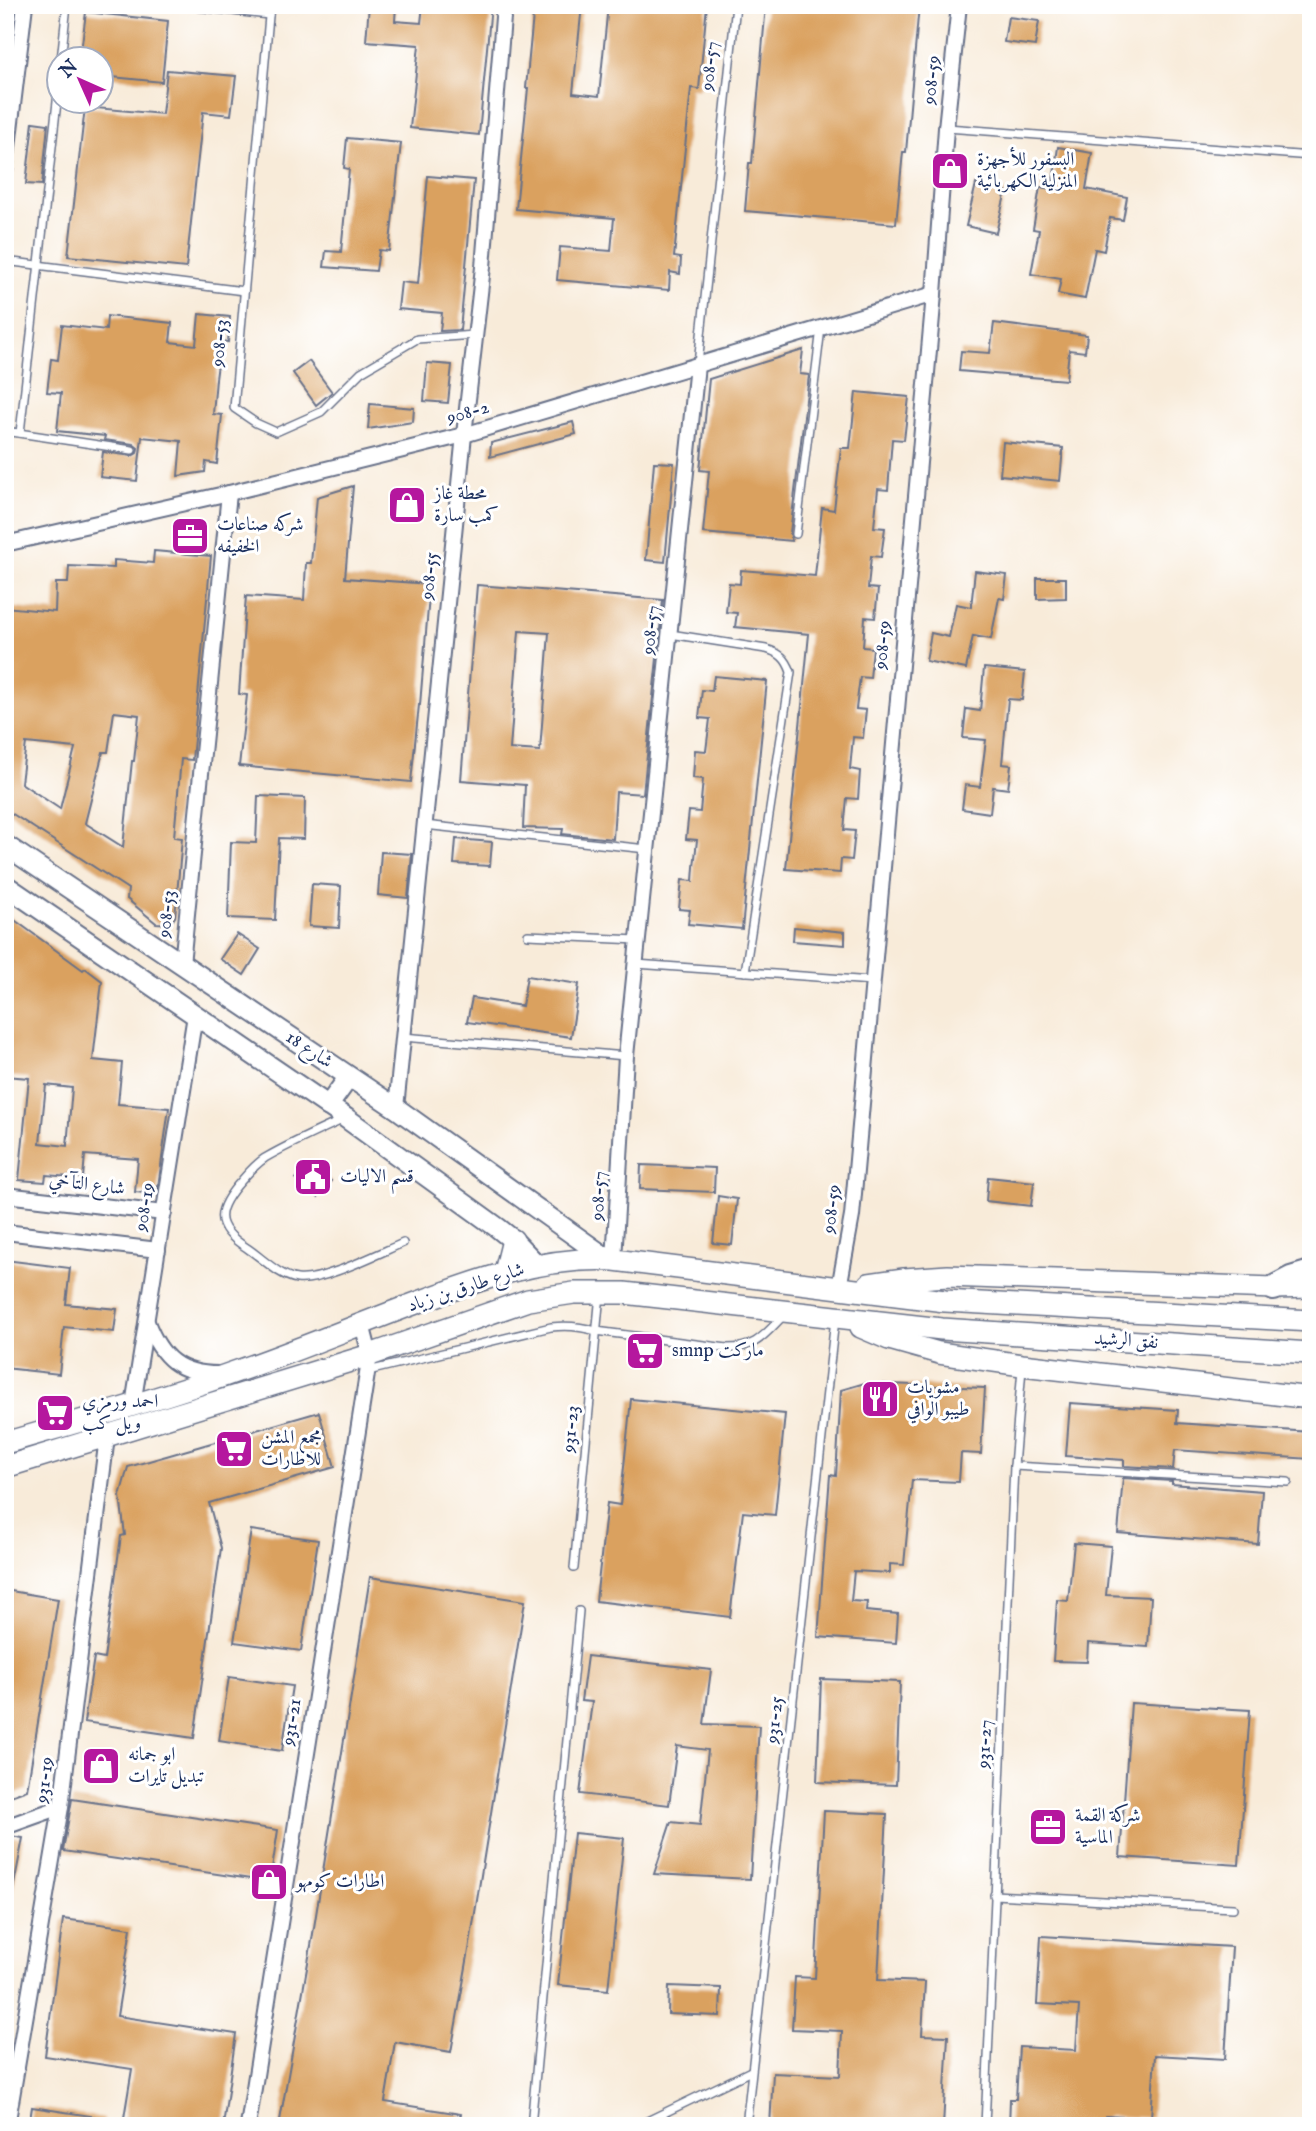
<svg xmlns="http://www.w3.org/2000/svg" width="1316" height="2131" viewBox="0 0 1316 2131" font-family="'IM FELL English',Amiri,serif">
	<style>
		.building { fill: #daa15e; fill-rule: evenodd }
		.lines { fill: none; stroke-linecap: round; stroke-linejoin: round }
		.lane-casing { stroke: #687189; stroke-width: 10 }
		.street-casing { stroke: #687189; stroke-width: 18 }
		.secondary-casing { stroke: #687189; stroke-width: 23 }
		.primary-casing { stroke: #687189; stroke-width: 24 }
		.highway-casing { stroke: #687189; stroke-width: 28 }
		.lane { stroke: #fff; stroke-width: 7 }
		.street { stroke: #fff; stroke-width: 14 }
		.secondary { stroke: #fff; stroke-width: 19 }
		.primary { stroke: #fff; stroke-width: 21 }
		.highway { stroke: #fff; stroke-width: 24 }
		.labels { text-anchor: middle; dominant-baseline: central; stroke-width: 6; stroke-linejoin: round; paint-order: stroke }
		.street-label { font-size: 19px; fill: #1b2f5e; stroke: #fff }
		.poi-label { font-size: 19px; fill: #1b2f5e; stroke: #fff; text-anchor: start }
	</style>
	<rect width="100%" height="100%" fill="#fff"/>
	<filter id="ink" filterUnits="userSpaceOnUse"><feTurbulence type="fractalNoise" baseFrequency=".0143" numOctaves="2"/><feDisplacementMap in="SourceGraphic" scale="14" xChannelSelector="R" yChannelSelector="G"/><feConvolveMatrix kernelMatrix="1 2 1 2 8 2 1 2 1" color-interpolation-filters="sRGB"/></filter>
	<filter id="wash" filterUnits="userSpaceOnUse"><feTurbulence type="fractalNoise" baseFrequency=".00686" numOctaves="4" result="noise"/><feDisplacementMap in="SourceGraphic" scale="28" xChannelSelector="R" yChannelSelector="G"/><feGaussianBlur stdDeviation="1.57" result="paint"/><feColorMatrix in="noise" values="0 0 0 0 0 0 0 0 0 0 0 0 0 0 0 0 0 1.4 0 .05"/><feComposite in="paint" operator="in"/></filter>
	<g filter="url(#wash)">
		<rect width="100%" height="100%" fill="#f8ebd9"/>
		<g id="blocks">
			<g class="building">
				<path d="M369 5H396L395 21 421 23 423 5H491L479 135 410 128 419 45 366 41Z"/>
				<path d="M534 5H582L573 93 599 96 608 5H707L699 89 691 88 674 257 681 258 680 274 670 272 669 290 557 280 560 247 611 251 614 218 516 209 528 88H526Z"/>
				<path d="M766 5H919L906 152H903L896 224 745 211 749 163H752Z"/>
				<path d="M86 12 168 21 162 82 102 76V60H80Z"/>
				<path d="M1008 17 1039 21 1035 46 1004 42Z"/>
				<path d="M167 70 236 76 231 115 203 112 186 268 68 256 85 107 162 114Z"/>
				<path d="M33 122 48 124 42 185 26 184Z"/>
				<path d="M347 138 401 143 389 251 379 250 376 271 324 267 326 251 341 252 349 169 344 168Z"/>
				<path d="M1058 147 1092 153 1086 189 1127 197 1123 220 1110 218 1104 251 1095 249 1085 299 1058 294 1061 279 1031 274 1039 230 1033 229 1040 187 1052 189Z"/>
				<path d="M428 176 474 180 460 330 440 331 442 313 398 309 401 282 418 284Z"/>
				<path d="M976 184 1006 191 996 233 966 226Z"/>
				<path d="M199 314 230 317 228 342 221 341 216 379 213 414 222 415 217 464 206 462 205 472 178 476 181 441 142 437 137 481 100 477 103 452 132 456 137 453 138 448 133 444 104 440 105 436 57 431 61 393 47 392 51 359 58 360 62 325 106 330 107 316 172 323 170 342 196 345Z"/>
				<path d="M994 323 1087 335 1085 352 1069 350 1066 380 959 371 961 351 990 353Z"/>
				<path d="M803 350 800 374 809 375 790 533 792 541 703 533 709 471 700 470 709 379Z"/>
				<path d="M309 361 332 392 316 405 293 373Z"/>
				<path d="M427 363 452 365 448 403 424 401Z"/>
				<path d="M856 392 909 397 904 440 892 439 888 490 878 489 874 527 885 528 881 557 871 556 868 588 878 589 875 618 865 617 863 647 873 648 870 678 860 677 856 709 866 710 863 738 853 737 850 769 860 771 858 799 847 798 844 830 855 831 852 860 841 859 840 873 786 869 809 634 735 627 737 613 726 612 729 583 740 584 741 570 815 576 822 508 834 510 841 448H850Z"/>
				<path d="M370 404 414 408 413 422 368 429Z"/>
				<path d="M573 422 576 434 490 457 491 443Z"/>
				<path d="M1003 442 1063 448 1060 481 1000 475Z"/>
				<path d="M654 462 674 463 665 562 646 560Z"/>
				<path d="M353 486 345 578 430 584 420 705H419L411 782 239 766 247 695 239 694 246 596 304 600 306 563H311L317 497Z"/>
				<path d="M154 551 211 556 192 760 181 759 174 837 182 838 175 917 170 924 156 923 127 899 128 889 5 809V607L55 612 56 583H68L69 566 114 568V560L153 563ZM114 712 139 715 134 761H132L123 847 85 823 103 752H108ZM26 743 75 748 60 809 21 783Z"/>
				<path d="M975 571 1007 575 1004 599 999 598 991 639 973 636 966 669 926 661 931 633 949 637 956 604 971 607Z"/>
				<path d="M1037 578H1066V598L1037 599Z"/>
				<path d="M477 585 663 600 643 794 616 792 613 839 562 834 563 829 523 828 525 785 461 780ZM519 631 549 633 540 751 510 749Z"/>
				<path d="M984 668 1025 672 1022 700 1008 699 1002 764 1011 765 1008 789 993 787 990 813 962 809 965 785 980 787 986 740 963 738 966 709 980 711Z"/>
				<path d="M714 676 767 681 742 929 688 924 690 910 679 909 682 880 693 881 694 867 697 840 686 839 689 811 700 812 703 779 693 778 695 750 706 751 710 719 699 718 702 690 712 691Z"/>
				<path d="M258 796 305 798 304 839 279 838 275 920 228 918 231 842 256 843Z"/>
				<path d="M456 839 492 842 490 866 454 864Z"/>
				<path d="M381 852 412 854 408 898 378 895Z"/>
				<path d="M312 884 341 886 339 928 309 926Z"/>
				<path d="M5 913 83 970 85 968 102 981 93 1060 122 1063 118 1104 169 1108 157 1194 135 1192 138 1159 85 1155 83 1178 46 1175 45 1182 19 1180 29 1078 5 1076ZM46 1085 72 1088 67 1146 40 1143Z"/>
				<path d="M794 927 845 932V945L793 941Z"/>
				<path d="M237 934 260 949 244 975 220 959Z"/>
				<path d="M527 976 579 984 571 1037 467 1022 472 998 522 1006Z"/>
				<path d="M310 1164 331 1181 318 1197 296 1179Z"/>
				<path d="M641 1165 715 1168 714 1192 640 1189Z"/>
				<path d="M988 1177 1034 1182 1031 1206 986 1201Z"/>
				<path d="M718 1196 737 1199 732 1245 713 1243Z"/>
				<path d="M5 1260 70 1268 66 1304 117 1309 114 1332 64 1327 59 1374 5 1368Z"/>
				<path d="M865 1383 985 1388 981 1454 961 1453 959 1482 912 1480 904 1565 890 1564V1573L854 1571 851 1601 867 1602 866 1611 898 1614 896 1643 818 1637 830 1475 836 1476 841 1390Z"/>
				<path d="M631 1399 785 1414 775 1515 743 1512 730 1617 596 1601 607 1503 620 1505Z"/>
				<path d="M1070 1403 1178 1410 1177 1423 1311 1432V1459L1175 1450 1173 1469 1124 1466V1460L1066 1456Z"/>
				<path d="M319 1412 335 1467 209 1503 221 1548 194 1738 84 1722 94 1657 104 1659 121 1536 125 1535 120 1496 128 1467Z"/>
				<path d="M1123 1478 1172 1481V1484L1262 1491 1258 1544 1118 1533Z"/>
				<path d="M251 1530 318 1540 301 1651 234 1642Z"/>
				<path d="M1074 1543 1111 1546 1106 1595 1151 1597 1148 1647 1088 1643 1087 1662 1053 1661 1057 1600 1068 1601Z"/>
				<path d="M370 1577 525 1601 469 1950 451 2052 395 2042 385 2102 461 2114 459 2126H279L312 1940Z"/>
				<path d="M5 1590 58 1599 27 1790 5 1798Z"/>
				<path d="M587 1656 711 1670 704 1724 759 1726 750 1879 654 1874 671 1822 700 1825 708 1750 677 1746 669 1805 580 1794 592 1702 581 1701Z"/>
				<path d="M229 1677 292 1686 282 1751 219 1741Z"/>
				<path d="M821 1679 900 1682 896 1785 817 1782Z"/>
				<path d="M1131 1703 1250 1710 1239 1865 1120 1857Z"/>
				<path d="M72 1799 278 1830 270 1882 63 1851Z"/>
				<path d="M824 1811 887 1814 878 1980 925 1982 922 2035 948 2036 943 2126H770L773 2073 840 2076 842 2031 792 2029 795 1977 815 1978Z"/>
				<path d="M574 1833 624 1838 608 1990 558 1985Z"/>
				<path d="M11 1836 23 1838 12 1895 5 1894V1838Z"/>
				<path d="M63 1919 131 1928 117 2016 236 2034 223 2126H178L124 2118 132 2069 45 2056Z"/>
				<path d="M1041 1936 1232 1947 1225 2059 1155 2055 1151 2118 1106 2116 1105 2126H1009L1010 2099H1016L1019 2047 1076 2050 1079 2006 1037 2004Z"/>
				<path d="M669 1986 721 1988 720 2016 668 2014Z"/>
				<path d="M32 2107 104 2118 103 2126H29Z"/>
			</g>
		</g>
	</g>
	<g filter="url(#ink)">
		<use href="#blocks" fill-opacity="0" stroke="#687189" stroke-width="2"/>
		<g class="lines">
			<defs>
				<g id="lane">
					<path d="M178 5 269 15"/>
					<path d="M270 5 234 408 256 423 276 432 321 412 361 372 417 339 475 335"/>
					<path d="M61 60 67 5"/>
					<path d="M947 128 1311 156"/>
					<path d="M5 261 244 291"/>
					<path d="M698 364 736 5"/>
					<path d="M5 431 132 450"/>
					<path d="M20 433 60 75"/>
					<path d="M796 534 821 328"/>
					<path d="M670 634 766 649C780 653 786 658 791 672L745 972"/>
					<path d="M424 825 647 849"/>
					<path d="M528 935 638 940"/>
					<path d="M636 964 872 981"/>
					<path d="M403 1037 626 1056"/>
					<path d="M342 1120C316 1132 289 1144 265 1158 256 1164 248 1173 242 1180 216 1209 212 1226 247 1248 262 1258 279 1276 297 1279 320 1283 379 1253 403 1243"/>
					<path d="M368 1371 551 1327C567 1325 580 1326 596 1331L727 1348C757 1348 764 1335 784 1315"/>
					<path d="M1014 1466 1288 1482"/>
					<path d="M574 1568 600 1294"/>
					<path d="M994 1895 1233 1908"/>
					<path d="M531 2126 579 1611"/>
					<path d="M637 2126 751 2071"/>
					<path d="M746 2126 835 1319"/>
					<path d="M985 2126 1014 1466 1022 1368"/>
				</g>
				<g id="street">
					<path d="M5 172 25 5"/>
					<path d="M5 544 229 493 464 435 934 294"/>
					<path d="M182 964 229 493"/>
					<path d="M396 1108 464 435 483 267 504 5"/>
					<path d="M5 1195 164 1213"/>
					<path d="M5 1232 158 1250"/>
					<path d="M614 1260 626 1056 697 365"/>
					<path d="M839 1288 852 1216 934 294 946 128 959 5"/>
					<path d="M147 1322C161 1358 179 1374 218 1374"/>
					<path d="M133 1405 195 1015"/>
					<path d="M5 1827 61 1807"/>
					<path d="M7 2126 61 1807 107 1437"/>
					<path d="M248 2126 370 1355 362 1324"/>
				</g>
				<g id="secondary">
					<path d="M5 845 396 1108 609 1260"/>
					<path d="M5 885 346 1118 498 1228 513 1240 537 1265"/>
					<path d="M328 1106 349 1077"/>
				</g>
				<g id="primary">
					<path d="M505 1272 513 1240"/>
					<path d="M869 1284 904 1279 948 1276 1274 1288 1311 1287"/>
					<path d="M861 1327 889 1339 939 1353 1022 1365 1311 1398"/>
					<path d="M5 1443C80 1421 156 1400 229 1374 288 1354 345 1330 403 1308 472 1282 539 1256 614 1260L945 1301 1311 1321"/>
					<path d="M5 1467 370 1355 528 1300 574 1293H624L942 1329 1310 1353"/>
				</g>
				<path id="highway" d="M1274 1288 1291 1279 1311 1273"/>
			</defs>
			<use href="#lane" class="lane-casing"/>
			<use href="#street" class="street-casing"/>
			<use href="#secondary" class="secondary-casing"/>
			<use href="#primary" class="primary-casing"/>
			<use href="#highway" class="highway-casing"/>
			<use href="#lane" class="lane"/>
			<use href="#street" class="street"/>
			<use href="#secondary" class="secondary"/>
			<use href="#primary" class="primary"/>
			<use href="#highway" class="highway"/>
		</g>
	</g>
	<defs>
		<symbol id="shop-square" viewBox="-11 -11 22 22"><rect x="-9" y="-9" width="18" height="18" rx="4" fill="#b5179e" stroke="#fff"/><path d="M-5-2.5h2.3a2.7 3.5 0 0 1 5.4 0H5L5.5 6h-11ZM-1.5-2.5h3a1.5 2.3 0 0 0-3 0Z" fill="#fff"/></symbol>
		<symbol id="office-square" viewBox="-11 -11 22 22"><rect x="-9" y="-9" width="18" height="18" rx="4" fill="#b5179e" stroke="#fff"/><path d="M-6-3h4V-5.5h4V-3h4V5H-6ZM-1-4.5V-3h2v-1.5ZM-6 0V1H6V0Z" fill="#fff"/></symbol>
		<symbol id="civic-square" viewBox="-11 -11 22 22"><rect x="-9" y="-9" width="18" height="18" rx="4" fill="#b5179e" stroke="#fff"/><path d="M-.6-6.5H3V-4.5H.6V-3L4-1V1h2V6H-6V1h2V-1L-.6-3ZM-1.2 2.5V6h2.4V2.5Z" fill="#fff"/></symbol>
		<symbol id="supermarket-square" viewBox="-11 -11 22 22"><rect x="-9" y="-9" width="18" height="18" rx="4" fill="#b5179e" stroke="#fff"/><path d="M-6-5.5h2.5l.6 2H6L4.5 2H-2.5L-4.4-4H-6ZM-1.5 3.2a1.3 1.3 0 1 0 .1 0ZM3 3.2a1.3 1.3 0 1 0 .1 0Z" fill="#fff"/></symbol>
		<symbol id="restaurant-square" viewBox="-11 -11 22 22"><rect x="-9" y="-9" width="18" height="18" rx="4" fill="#b5179e" stroke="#fff"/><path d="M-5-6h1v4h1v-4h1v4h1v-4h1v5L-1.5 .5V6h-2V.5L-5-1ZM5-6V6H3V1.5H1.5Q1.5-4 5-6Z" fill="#fff"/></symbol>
	</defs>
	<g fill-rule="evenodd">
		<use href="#shop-square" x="928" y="149" width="44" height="44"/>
		<use href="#shop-square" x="385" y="483" width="44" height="44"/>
		<use href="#office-square" x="168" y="514" width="44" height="44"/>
		<use href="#civic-square" x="291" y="1155" width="44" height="44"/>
		<use href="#supermarket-square" x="623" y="1329" width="44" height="44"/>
		<use href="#restaurant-square" x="858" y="1377" width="44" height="44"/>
		<use href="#supermarket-square" x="33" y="1391" width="44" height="44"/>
		<use href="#supermarket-square" x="212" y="1427" width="44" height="44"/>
		<use href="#shop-square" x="79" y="1744" width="44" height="44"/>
		<use href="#office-square" x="1026" y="1805" width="44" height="44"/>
		<use href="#shop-square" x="247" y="1860" width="44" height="44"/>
	</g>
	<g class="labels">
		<g class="street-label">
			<text transform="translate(710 66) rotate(-84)">908-57</text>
			<text transform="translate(932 80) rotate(-84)">908-59</text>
			<text transform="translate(220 343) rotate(-85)">908-53</text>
			<text transform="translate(468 413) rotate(-16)">908-2</text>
			<text transform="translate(430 576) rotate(-84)">908-55</text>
			<text transform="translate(651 630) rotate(-84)">908-57</text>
			<text transform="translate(883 645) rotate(-85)">908-59</text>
			<text transform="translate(167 914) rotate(-84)">908-53</text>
			<text transform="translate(309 1050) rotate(34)">شارع 18</text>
			<text transform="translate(87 1185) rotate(7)">شارع التآخي</text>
			<text transform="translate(599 1196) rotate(-87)">908-57</text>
			<text transform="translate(145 1207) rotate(-81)">908-19</text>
			<text transform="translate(832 1209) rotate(-83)">908-59</text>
			<text transform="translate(466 1288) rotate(-18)">شارع طارق بن زياد</text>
			<text transform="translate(1126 1341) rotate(4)">نفق الرشيد</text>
			<text transform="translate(571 1429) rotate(-85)">931-23</text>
			<text transform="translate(775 1720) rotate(-84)">931-25</text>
			<text transform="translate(292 1722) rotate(-81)">931-21</text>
			<text transform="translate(985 1744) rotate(-87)">931-27</text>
			<text transform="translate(45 1780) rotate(-83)">931-19</text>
		</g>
		<g class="poi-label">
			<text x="977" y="160">البسفور للأجهزة<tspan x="977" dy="22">المنزلية الكهربائية</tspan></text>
			<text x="434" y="494">محطة غاز<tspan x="434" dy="22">كمب سارة</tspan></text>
			<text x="217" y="525">شركه صناعات<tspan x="217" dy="22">الخفيفه</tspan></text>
			<text x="340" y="1177">قسم الاليات</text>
			<text x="672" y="1351">smnp ماركت</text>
			<text x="907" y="1388">مشويات<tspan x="907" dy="22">طيبو الوافي</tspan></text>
			<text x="82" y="1402">احمد ورمزي<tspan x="82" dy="22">ويل كب</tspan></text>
			<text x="261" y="1438">مجمع المشن<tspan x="261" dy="22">للاطارات</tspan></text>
			<text x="128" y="1755">ابو جمانه<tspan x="128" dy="22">تبديل تايرات</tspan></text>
			<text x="1075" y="1816">شركة القمة<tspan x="1075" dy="22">الماسية</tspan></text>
			<text x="296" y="1882">اطارات كومهو</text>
		</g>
	</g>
	<rect width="1316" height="2131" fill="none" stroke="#fff" stroke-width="28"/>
	<g transform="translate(80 80) rotate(315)"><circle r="33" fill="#ffffff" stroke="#a4acbf" stroke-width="2"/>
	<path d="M0-5L12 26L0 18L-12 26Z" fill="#b5179e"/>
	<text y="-10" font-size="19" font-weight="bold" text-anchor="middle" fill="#1b2f5e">N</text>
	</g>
</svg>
